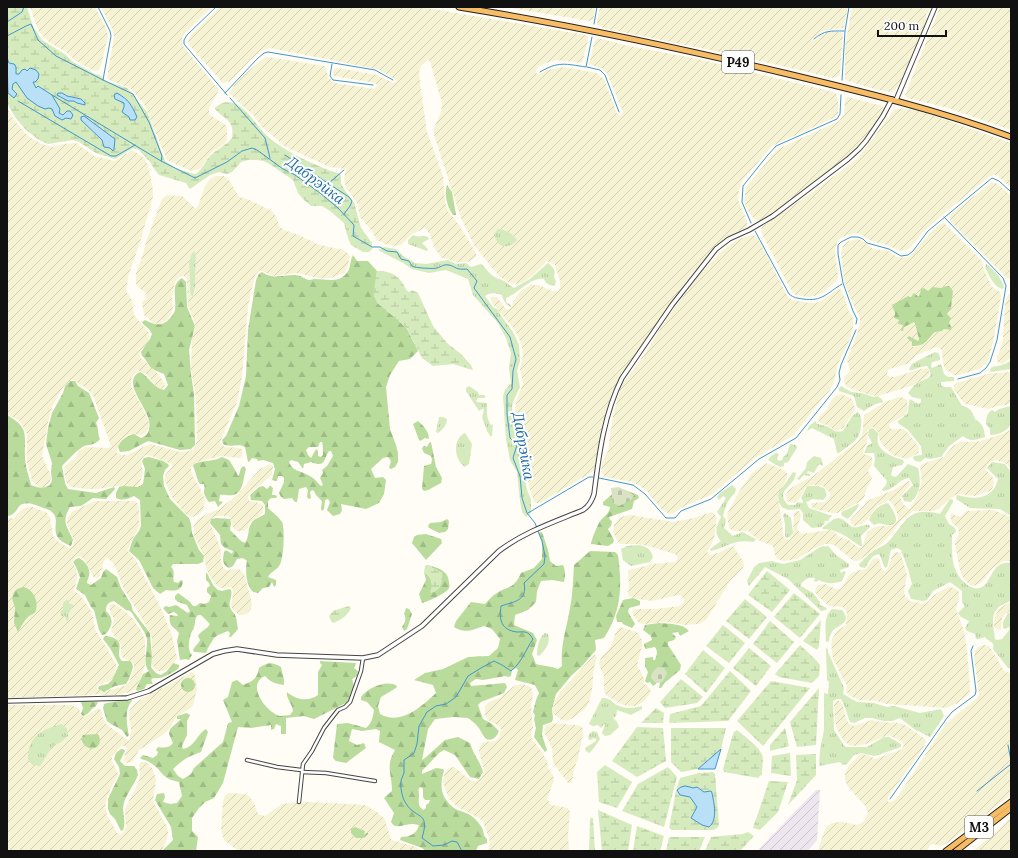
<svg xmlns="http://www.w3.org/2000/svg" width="1018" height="858" viewBox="0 0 1018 858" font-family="Lora,serif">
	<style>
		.industrial { fill: url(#industrial-furrows) }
		.farmland { fill: url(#farmland-furrows); fill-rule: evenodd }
		.grass { fill: url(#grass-tufts) }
		.forest { fill: url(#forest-firs); fill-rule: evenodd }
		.wetland { fill: url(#wetland-marsh); fill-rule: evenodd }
		.cemetery { fill: url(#cemetery-stones) }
		.water { fill: #b9e0f7; stroke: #3f96cf }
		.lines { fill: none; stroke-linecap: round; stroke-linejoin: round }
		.stream { stroke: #3f96cf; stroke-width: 1 }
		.minor-casing { stroke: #444; stroke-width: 4.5 }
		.tertiary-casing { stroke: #444; stroke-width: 5.5 }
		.trunk-casing { stroke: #222; stroke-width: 7 }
		.minor { stroke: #fff; stroke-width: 2.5 }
		.tertiary { stroke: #fff; stroke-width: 3.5 }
		.trunk { stroke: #f7bc64; stroke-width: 5 }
		.labels { text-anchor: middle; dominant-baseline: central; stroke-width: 4; stroke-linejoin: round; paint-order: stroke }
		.shield { fill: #fff; stroke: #585858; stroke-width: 1 }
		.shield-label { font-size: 13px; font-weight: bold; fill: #111 }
		.water-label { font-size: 15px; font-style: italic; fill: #1768a6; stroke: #fff }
	</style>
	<defs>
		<pattern id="industrial-furrows" width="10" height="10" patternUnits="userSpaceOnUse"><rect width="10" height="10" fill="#eee6ef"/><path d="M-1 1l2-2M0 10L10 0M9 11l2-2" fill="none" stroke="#cbc4cc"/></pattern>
		<pattern id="farmland-furrows" width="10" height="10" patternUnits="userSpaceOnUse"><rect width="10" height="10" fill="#f6f3d4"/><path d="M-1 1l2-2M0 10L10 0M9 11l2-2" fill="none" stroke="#d2cfb5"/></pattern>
		<pattern id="grass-tufts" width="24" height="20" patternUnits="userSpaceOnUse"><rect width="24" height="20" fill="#d5ebbd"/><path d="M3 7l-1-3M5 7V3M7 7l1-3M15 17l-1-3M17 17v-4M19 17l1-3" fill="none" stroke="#b6c8a1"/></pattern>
		<pattern id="forest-firs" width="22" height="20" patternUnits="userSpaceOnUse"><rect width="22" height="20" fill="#b9dc9c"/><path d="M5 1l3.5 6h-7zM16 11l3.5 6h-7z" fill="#9ebc85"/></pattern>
		<pattern id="wetland-marsh" width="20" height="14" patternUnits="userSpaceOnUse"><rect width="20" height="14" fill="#d5ebbd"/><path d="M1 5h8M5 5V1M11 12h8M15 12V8" fill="none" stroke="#b6c8a1"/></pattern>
		<pattern id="cemetery-stones" width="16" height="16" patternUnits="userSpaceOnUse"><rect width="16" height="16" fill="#d9e3c4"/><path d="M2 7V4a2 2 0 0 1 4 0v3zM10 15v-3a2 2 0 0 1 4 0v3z" fill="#b9c2a7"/></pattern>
	</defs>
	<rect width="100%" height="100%" fill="#fffdf5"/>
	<path class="industrial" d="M816 790H820L817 840 808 851H757Z"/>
	<g class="farmland">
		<path d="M30 7H95L107 30 108 36 101 65 99 70 95 71 92 70 75 60 66 52 49 42 39 32Z"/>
		<path d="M101 7H212L185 33 182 38 183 46 219 90 209 108V112L210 115 226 125 227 129V140L224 144 211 153 200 169 191 171 167 160 144 104 130 88 111 81 107 78 114 37 113 31Z"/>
		<path d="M220 7H421L585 35 588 37V41L582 63 556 60 549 62 539 66 536 70V73L539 75 547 70 564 67 596 73 604 79 617 114 619 116 622 114 623 112 607 73 603 69 589 64 595 40 598 38 624 45 698 59 833 92 836 94 838 99V113L833 118 772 146 742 181 739 190 738 200 747 221V227L729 236 721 243 690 276 624 370 617 383 606 411 601 432 594 470 592 472 540 503H536L534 502 529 486 524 457 525 447 517 427 515 409 517 399 523 384 520 369 523 356 522 347 518 336 511 325 492 303 491 299 493 297H497L505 308 508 310 512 307 513 302 519 293 524 289 531 285H539L552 291H558L560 288V281L555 265 547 261 533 275 524 282 518 284 509 283 498 275 474 245 461 218 434 135V128L441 112 442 103 430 62 429 60 426 61 421 66 419 72 420 84 427 132 443 176 445 201 447 210 459 225 476 253V257L472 260 468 262H457L442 258 435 249 429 233 425 228 412 234 401 245 396 246 385 244 376 239 372 231 360 217 358 205 346 187 344 180 346 169 330 167 286 147 262 127 255 117 229 93 239 79 260 61 267 57 324 66 326 68 328 77 335 83 374 89 378 85 375 83 334 76 333 74V70L338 68 377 75 393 83 396 82 395 79 377 69 270 48 264 50 258 53 230 81 223 83 189 45 188 41 191 35Z"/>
		<path d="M507 7H596L593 20 588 21Z"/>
		<path d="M600 7H657L660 8 664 7H705L714 10 717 9 720 7H848L844 26 843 28 822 31 812 40 814 41 826 32H841L843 34 840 75 837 77 833 78 744 57 603 28 598 25 597 23Z"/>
		<path d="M852 7H932L926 14V22L922 33 901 81 895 90 891 92 878 90 848 81 845 79V47Z"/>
		<path d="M940 7H1011V130L945 107 907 98 905 95Z"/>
		<path d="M848 97 882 106 883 108 881 115 865 139 855 150 836 166 806 189 763 219 758 221 754 219 748 211 744 201 746 188 749 183 776 151 780 148 839 121 844 114 845 101 846 98Z"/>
		<path d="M7 108 14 120 24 132 31 138 44 145 54 147 63 144 76 143 94 156 115 161 132 150 144 158 148 165 153 190V197L140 242 128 277 126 291 132 300 134 315 148 332 149 335V341L140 352 139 354 141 358 159 375 165 384 164 387 161 389 157 387 146 374 139 371 136 372 131 379V386L147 417 149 423 148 429 145 434 141 435 131 434 127 435 122 440 117 449V453L121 455H127L145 446 151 444 180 452 189 451 193 450 197 442 196 398 191 370 192 339 195 328V323L188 306 187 280 186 277 183 276 179 277 175 282 172 297 173 309 168 319 160 324 153 323 144 315 142 302 146 299V293L138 287 136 283V273L143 254 146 242 162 199 167 195 182 196 196 209 198 206 205 186 210 180 215 176H224L229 180 239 197 247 199 272 211 275 215 280 227 284 230 299 235 317 244 343 250 346 252 350 256 347 268 344 273 331 278H318L297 273 273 276 260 270 255 275 248 306 242 377 237 402 220 442 222 445 225 447 239 448 242 449 243 453 242 456 240 458 220 456 197 462 191 467V471L194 479 199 486 205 500 203 511 199 514 193 517 189 516 185 513 172 497 168 488 165 481V475L172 467V464L152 456 145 455 141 460 143 473 139 485 135 487 117 486 97 489H88L71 487 67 483 65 478 64 467 75 458 79 451 86 447 109 448 111 446 93 395 86 388 72 379 64 386 52 407 48 422 42 456 48 469 51 477 50 482 47 485 43 488 38 486 32 481 27 462V434L20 421 7 414ZM196 255 195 287 194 296 192 297 189 290 190 277Z"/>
		<path d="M903 108 923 112 1011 143V188L997 175H993L989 177 948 210 923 232 910 248 906 250 901 251 884 244 874 242 857 233 844 236 838 240 836 246 835 252 838 277 836 281 822 293 814 296 808 297 796 295 792 292 762 234 761 229 763 226 821 186 858 158 894 110Z"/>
		<path d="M992 182 998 184 1011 196V280L1006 277 951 222 949 216 951 214Z"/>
		<path d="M944 223 982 261 983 268 992 287 1000 292 1001 296 993 343 987 363 979 369 959 375H954L946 370 943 364 942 351 940 348 936 347 917 355 907 364 889 369 887 373V375L890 377H895L921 369 927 368 929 370V374L927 377 911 386 878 396 870 395 847 387 844 382V378L850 371 847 360 858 331 860 322V318L849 295 844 281 841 252 843 246 846 242 852 240 858 239 863 241 873 249 888 251 897 257 903 258 910 256 930 233 940 224ZM946 286 947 314 949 316V324L947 330 944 329 942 331 935 332 925 343 914 347 912 346V342L910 340 911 336 914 340 918 341 919 339 914 322 904 327 903 331V325L894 316 895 310 900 300 908 296H913L919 297 920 296V291H928L932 287 941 288Z"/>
		<path d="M754 235 758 239 788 297 792 300 809 303H816L823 300 838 289H840L842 291 849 312 853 318V329L850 339 838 364 834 382 830 390 817 405 794 435 755 458 711 495 683 507 673 513 669 514 661 509 646 490 640 486 632 482 605 477 601 472 602 463 608 451 613 416 619 392 623 383 644 355 667 318 701 273 723 250 734 242 744 237Z"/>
		<path d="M1011 292V358L1002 364 997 362V357L1001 348 1003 340 1005 304 1008 295Z"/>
		<path d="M1011 372V403L1006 405 998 406 988 409 966 404 963 402 954 390V386L957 383 987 374Z"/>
		<path d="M841 394 852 399 855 408 854 411 843 428 837 431 827 425 820 423 818 420V418L827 409 833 398 835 396Z"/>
		<path d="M899 397 904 398 907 401 908 409 905 415 889 424V427L891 429H903L907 432 919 447V450L918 453 907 459 895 456 885 448 880 441 878 432 873 427 868 429 867 442 863 452V454L871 456 872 458V464L868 471 872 478 867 488 864 498 861 501 838 513H832L814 509 811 506V503L825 502 829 499 830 493 822 485H809L805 488 798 501 793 503 787 501 786 496 788 491 794 486 813 476 857 442 862 436 864 416 866 414 885 402Z"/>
		<path d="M1011 430V470L1007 464 996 460 990 462 987 465 985 469 992 476 994 482 993 487 990 491 975 496 958 494 955 495 938 509 934 511H913L900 522 890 535 880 545 858 561H854L834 545 831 544H825L813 549 797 559 784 561 778 559 775 555 773 546 760 541 748 531H733L729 528 727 514 740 490 752 473 767 463 783 470 787 473V478L778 497 782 523 783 536 786 539 789 540 793 535 794 513 797 511H799L801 515 797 529 801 534 829 530 834 531 838 536 849 540 857 547 862 548 867 533 873 528 879 526H892L898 520V516L894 506 889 500 877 506 867 520 861 524 854 526 851 523 850 520 869 500 894 490 908 481 910 482V485L900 497 904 505 909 509 917 498 922 481 920 466 922 464 944 457 953 446 960 442H976L994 437Z"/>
		<path d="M270 464 273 467 272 475 249 494 248 498 249 501 259 503 263 506V512L259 516 250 523 247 529 244 531H237L234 529 229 516H217L212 518 209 522 217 539 221 551V563L223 567 226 570 239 569 244 574 252 603 251 609 248 612 244 615H239L232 609 231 604 233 595V589L230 587 221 588 219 587 215 584 207 571 204 556 194 535V525L197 520 203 516 219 509 235 497 260 469Z"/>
		<path d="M95 501H135L137 503 139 508V526L127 550 135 559 158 602 171 632 177 658 166 670 163 671H156L152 664V638L150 632 124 589 116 568 113 563 107 558H105L99 577 94 578 85 561 82 557 77 556 72 562 76 569 77 578 74 591 81 596 92 612 95 629 116 664 114 676 109 681 100 684 97 686V689L103 692 124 686 129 683 134 668V664L132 662 123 658 121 655V645L119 642 111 631 114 620 109 608 110 605 113 604 118 606 132 618 140 629 145 640V665L141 677 135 690 127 693 116 695H104L99 694 91 695 7 698V519L14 518 22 509 28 507H33L47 513 50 518 53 536 57 541 69 548 72 547 74 541 67 523 68 517 73 511Z"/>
		<path d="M993 510 1011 517V561H1004L1000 563 991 570 982 582 977 585 971 586 963 578 960 570 955 544 959 532 958 528 952 523 950 515 951 513 956 516H961L966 511Z"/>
		<path d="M712 512 717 517 716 523 714 539 707 552 710 555 721 552 725 549 733 546 743 561 744 565 742 569 730 581 706 620 699 624 685 625 669 622 643 624 638 622 633 615 632 611 636 609H656L680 606 684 603V599L681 596 678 595 652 601 633 598 629 596 628 593 629 586 628 572 630 570 653 564 675 562 677 560 678 557 675 554 648 546 636 544H621L618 542 613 532 614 525 618 519 624 516 631 515 673 522 694 518Z"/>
		<path d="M897 552 900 554 903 561 907 575 904 592 906 597 910 601 923 604 929 601 934 595 946 588 951 587 956 589 959 592V598L956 609 964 631 967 650 970 688 969 694 958 703 946 708 887 704 877 701 859 700 849 695 846 690 847 686 833 659 831 645 832 639 837 631 846 625 847 613 845 609 842 607 829 606 819 597 815 592 816 588 818 585 825 584 836 589H839L842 587 850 574 856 571 866 569 873 559 876 558 879 559 882 570 885 571 888 569 892 556 894 553Z"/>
		<path d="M1011 601V610L1004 615 1002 618 1001 629 999 630 994 627 995 616 999 609Z"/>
		<path d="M620 627 637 632 642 640V646L637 665 644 678V683L650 689 651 692 642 703 635 706H629L621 704 606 695 604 691V676L599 664 601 658 611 646 614 639 615 634Z"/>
		<path d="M984 645 989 646 993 652 1003 669 1006 672 1011 673V795L946 844 941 846 934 844 930 845 928 849V851H818L824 832 827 826 832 823 842 822 857 825 862 823 866 818 868 813 866 807 848 787 845 780V774L849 765 861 754 868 755 875 759 898 751 902 749 904 745 901 741 888 735 866 744 854 746 849 745 844 741 837 729 835 720 834 705 836 701H840L843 706 846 719 849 724 854 726 872 720 880 722 898 723 905 725 925 739 926 742 922 750 888 797V802H891L896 799 945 725 956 715 976 699 979 694 974 658 975 651 978 647Z"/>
		<path d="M594 655H596L597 658 594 667 592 690 589 702 586 708 573 718 567 721 561 720 553 713V708L555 701 561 691Z"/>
		<path d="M192 672 194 673 195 676 197 688 194 702 192 707 177 716 169 729 164 734 139 750 132 762 128 763 125 762 123 760 127 749 125 746H122L118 749 112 757V761L117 771 118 774 108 794 105 806 107 815 117 833 120 835 122 834 126 827 125 809 139 781 140 774 139 765 141 762H145L148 764 152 768 156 779 153 801 166 825 168 832 167 840 161 851H7V705H72L79 709 81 715 84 717 99 708 102 712V716L106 724 129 741 130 739 131 728 129 715 130 709 136 702Z"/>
		<path d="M522 684 531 687 533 693 531 706 533 727 531 735 532 739 547 760 548 768 553 775 554 780 547 799 551 805 568 808 570 812 568 834 569 851H487L489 848 490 841 483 822 479 818 458 807 451 801 447 794 443 782 444 775 447 770 449 768 454 767 470 780 476 781 482 777 484 770 479 751 480 746 484 742 495 741 499 738 501 730 499 726 488 720 485 715V706L489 702 499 698 514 686Z"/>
		<path d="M552 723 575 725 580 726 583 728V733L578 758 574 769 572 783H568L553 763 552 748 545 734 544 729 546 726Z"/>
		<path d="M229 793 245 794 249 796 254 803 258 814 265 816 282 804 289 803 311 802 365 805 377 812 385 820 390 837 392 840 416 847 422 851H239L224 840 221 830 223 801 225 796Z"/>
		<path d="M1011 817V851H973L996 832Z"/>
	</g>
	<g class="grass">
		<path d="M498 229C504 229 514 234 517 240 508 250 497 248 494 234Z"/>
		<path d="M413 235C419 238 423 235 428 237L429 239 422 243 428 249 427 251 408 244V240Z"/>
		<path d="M384 247 396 249 403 256 415 263 426 264 448 260 456 264 466 263 471 267 481 264C486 268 489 274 495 277 497 279 501 279 504 281 508 283 510 286 514 288L530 279 548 263C553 267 556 270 554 276L556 282 554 286C549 285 546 284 544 279 530 277 518 294 506 298V302L511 305V307C506 305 503 301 502 295 496 293 490 292 485 296L493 307 498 310 502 317 513 332 519 345 520 361 517 371 520 387 513 402 512 407 515 433 521 445V461L527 490 531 499V513L526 517 522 512 520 501 517 472 510 460 506 439 503 396 505 390 511 383 509 369 511 353 506 338 498 323 473 295 468 279 446 270 429 273 412 269 403 263 378 250Z"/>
		<path d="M194 251 196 255 195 287 193 298C188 292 190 286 190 279 190 269 187 259 194 251Z"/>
		<path d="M986 264C993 269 1003 279 1004 288L1002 289C993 286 989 275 985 267Z"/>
		<path d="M935 352 938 353 940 357V360L932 362 931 366 932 368 941 364 944 374 948 377H954V381L941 382V385L944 387H951L962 406C971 408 972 411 975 419 983 424 984 428 985 437 977 439 970 443 963 436L949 446 941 457 930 459 925 458 920 462 915 461 913 458 914 456 922 455 921 446 908 430 898 423V421C913 410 906 414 910 399L918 404 921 402V399L912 397 908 393C911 389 913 386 917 383 926 378 936 379 927 366 920 366 914 371 909 370L911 365 915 362Z"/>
		<path d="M1011 361V369L991 372 990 369 992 367 1002 365Z"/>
		<path d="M469 386 478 392 479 395H485V398H478L476 401 477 402 487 403C487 411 486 418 491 425L493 424 492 436H490C486 430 485 424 482 418L484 409H482L479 411 466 391V388Z"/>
		<path d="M841 386 851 392 861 393 874 397 877 396 882 399 883 402 873 405 864 411 857 407 854 396 839 391V388Z"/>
		<path d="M1011 406C1011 411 1012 418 1011 423 1009 431 998 435 990 435V429L986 424C986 418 987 413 992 410L995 412 999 409Z"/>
		<path d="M858 412C861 416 862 419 861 424 861 441 851 443 839 453H837L834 439 812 428 807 431 809 426 816 421V423C820 425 823 425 826 426 835 429 832 433 843 431L852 416Z"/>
		<path d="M439 417H443L447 419C447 425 443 429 438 433L436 432Z"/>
		<path d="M873 428 878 433C878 436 877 440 878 443 880 452 895 458 903 460L904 462 902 465 893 467 891 475 894 477 897 476 908 464 918 468C920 476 921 486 917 494 915 498 913 499 911 502L904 501 902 496 913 485 909 478C899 479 894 490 883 491L882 489 886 485 887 481 874 466 875 459 874 453H864L867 446 872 443 868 435 869 429Z"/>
		<path d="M465 433 472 444 469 464 465 467C454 460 452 439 465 433Z"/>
		<path d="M790 444 796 445 797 448 788 462 784 463V466L780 467 768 460 771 456 776 453 779 454 777 459 779 461 782 460 783 457C788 455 788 449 790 444Z"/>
		<path d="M814 456 821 458 823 464V466L819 464 814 473 808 471 807 473 810 475 809 476 804 475 799 480 797 479 806 468 807 462Z"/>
		<path d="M992 462 1005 464 1011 472V516L1000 509 970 508 956 499 957 495C974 500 993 500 998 479L987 468Z"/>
		<path d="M793 472 796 473C794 488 774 490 788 505H795L798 502 803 503V501L801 498 807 486H817L824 488C827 493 828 496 823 500L812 499 809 501 806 502 809 508 832 516 830 517 828 521H824L825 523 821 527 812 528 803 520V513L800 509 789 510 783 508 779 503 778 494Z"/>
		<path d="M732 485 736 489 735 493C728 499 725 507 723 516L726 520 724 528 733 536 742 532 756 539 754 542C732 539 729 547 711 551L710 549 721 541C713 533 717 526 721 517L717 512 726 498 723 496 719 500 717 497 720 493Z"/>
		<path d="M950 499 953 500V502L945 516 949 524 955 528 956 532 952 535C952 546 951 559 955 569 958 578 972 593 982 587 993 580 992 560 1011 563V600C1007 603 1003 604 1000 606 989 614 994 628 995 639L997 640 1002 639 1010 629 1009 627 1005 629 1003 628V622L1008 613 1011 612V669L1008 668 993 649C994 642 992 643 988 640 986 639 986 638 985 637L979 639H976L975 634 967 631 965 628 969 621 961 617 958 613 965 606 962 603V591L950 582 933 591 927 600 923 601 911 599 908 591 912 584 908 569 901 550 897 548 891 550C889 556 889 561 887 567L885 568C882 563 882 558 879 554 871 555 869 562 865 568L860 567 859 564C864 560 869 553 875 550 878 548 883 546 886 544 906 524 906 505 940 514Z"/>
		<path d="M888 503C893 510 904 526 887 525 880 524 881 522 874 525L869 520C872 511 879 505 888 503Z"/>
		<path d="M858 504 859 505 856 510 848 519 841 515 842 512Z"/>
		<path d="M785 513 791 518 793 533 790 537 787 538 785 536V524L783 515Z"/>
		<path d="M839 518C846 520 848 525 852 527 858 529 863 524 869 525L870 527 861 536 862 546H860C848 538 838 529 823 529L822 528 834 519Z"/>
		<path d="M638 545C646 546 651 549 653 557L650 562 631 566 623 560 621 549 627 546Z"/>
		<path d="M828 546 836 555 849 564V567L840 570 841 573 844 571 846 572 842 581C834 584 826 584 819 580L816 582 814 581 815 578C808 577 805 579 801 584V586L813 593 820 602V605L827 608 826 610 821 611 788 579 765 567 749 586 747 581 754 567 759 563 772 561 783 564 800 560 820 547Z"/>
		<path d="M67 599 69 603 73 605V606L68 615 69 618 67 622 65 616H61L60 612 63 609V603Z"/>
		<path d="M832 609 842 610C853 624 837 624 832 632 830 634 829 639 829 641L827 642H826C826 631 823 616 832 609Z"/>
		<path d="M545 633 548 634C551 644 545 650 539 656L537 655C537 647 539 637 545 633Z"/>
		<path d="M826 648 828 649V652L844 688 843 694 857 702 874 703 887 707 894 706 920 713 941 709 944 716 930 737 914 729 900 718 892 721H884L872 718H865L854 723 850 722 844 705 841 699H837L833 701 834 730 845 747H867L884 737H889L901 744V747L875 756 861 753 854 755 847 764 843 765 840 762 819 766 820 750 824 730V693L828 694 829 682 827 680Z"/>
		<path d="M602 698C610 697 612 703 619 706 626 709 635 708 642 706V709L631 715 617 710 616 716 613 718 617 722 619 727 610 735 605 736 602 733 605 725 604 724 601 728 598 725 593 726 589 724Z"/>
		<path d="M62 724 67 729 68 736 61 742 53 746 40 766 33 765 28 760C28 735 41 730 62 724Z"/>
		<path d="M593 731 597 732 600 739 594 748 589 753 586 751 585 748 596 741V739L593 738 591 740H589C587 735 589 734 593 731Z"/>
	</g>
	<g class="forest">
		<path d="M447 185 452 192 456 215H453C447 207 444 194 447 185Z"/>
		<path d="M353 255 357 261H368L377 271 374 296 387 311 397 319 407 329 418 351 410 359 399 361 390 375 386 387 390 429 396 445 398 453V462L395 467 391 469 389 468 391 461 388 457 383 458 371 469 375 478 383 477 386 480 384 494 379 503 366 509 341 504 342 510 340 514 333 516 327 510 330 502 328 499 325 500 324 509 322 511 321 509 322 501 316 495 314 491 312 490 310 492 311 498 309 499 307 497 308 490 306 487 299 489 297 502H295L292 498 284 499 281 497 279 493 284 482V478L282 476H278L277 481H275L272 480 275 469 273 463 263 460 258 461 257 459 252 458 249 462H248L245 447C238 443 230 448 223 444L222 440 226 436 239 406 246 376 248 330 256 280 259 274 262 272C274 280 281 275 295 275 301 275 304 279 309 280 312 280 312 279 315 279 326 279 337 283 345 275 352 268 349 262 353 255ZM320 442H322C323 445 323 452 323 455L321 457 318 456V451L317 449 315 451 311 458 308 455 306 450 309 447H318ZM329 451H331L333 456 327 466 322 470 323 473 320 478 323 485 321 486C317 482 313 477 308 475 301 471 292 471 289 462L291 460 298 462 303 469 304 464 311 462C326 468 323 460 329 451Z"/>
		<path d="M182 278 186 282 187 307 195 326 189 350 191 374 194 394 195 445 191 449 180 450 148 441 129 451 120 452 118 447C121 440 126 436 134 434L141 438C146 436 148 434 149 429 155 412 118 383 140 372 149 376 153 388 164 390L168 385 164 374C159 372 152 370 149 365 146 361 146 359 142 356L141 352 150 339 152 334 149 329 143 324 142 322 145 320C154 325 163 327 170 318 173 315 174 313 175 310 177 299 170 284 182 278Z"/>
		<path d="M946 286H949L953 291 951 308 947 314 951 318 949 323 952 328 951 330 944 329 942 331 935 332C927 339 927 346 912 346V342L907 338 909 336 918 341 919 339 915 324 914 322 904 327 903 331H901L903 325 898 324 899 320 894 318 895 313 892 305 908 296 911 297 914 293 919 297 921 289 924 288 928 291 932 287 941 288Z"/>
		<path d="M70 381H75L78 386 89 393 99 418 96 423C99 428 97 433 100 439 94 447 87 443 81 448 74 453 68 460 62 466L65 483 68 489 96 493 114 487 115 489 106 499 93 498 81 506 70 507C61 522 67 526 73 540L71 546C44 536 63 522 52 512 49 509 45 509 41 507 35 505 29 502 23 504 18 505 18 510 14 513 13 514 11 515 9 516L7 515V415C30 428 24 435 25 457 25 466 29 476 31 485 39 488 43 489 50 485L52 480 51 472 52 463 46 444 48 428 52 413 63 393 65 386Z"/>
		<path d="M418 421C424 426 429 432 429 439L425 438 420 441 419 440 413 424Z"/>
		<path d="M431 442 436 467 442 478 441 483 428 490 424 491 422 489 424 466 431 464 432 460 431 456 424 453 422 448 424 446 427 447 429 443Z"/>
		<path d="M149 457 163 461 168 464 169 466 165 470 163 476 164 486 170 499 189 518 191 524 192 533 199 550 204 556 203 562 198 564H173L171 567C176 571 172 576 174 582L178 583 181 580 183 581C182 592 174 591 166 590L160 594 153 588 139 560 129 551 133 539 139 531 141 526 140 500 134 496C128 499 123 501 116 498V493L119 487 123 486 138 487 143 484 145 469 142 461 144 458Z"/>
		<path d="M222 457 229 460C232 465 236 470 238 476L239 475 241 468 244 466 246 469C243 477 244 493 233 495 228 496 224 494 220 495L219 501 223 502 218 507 215 501 209 502C207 500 205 496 204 493 204 489 205 488 204 484H200C196 478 196 472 193 466L194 464C203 460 213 462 222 457Z"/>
		<path d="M263 486 267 489 270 486 273 488 272 495H275L277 496 276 498H271L268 501V508C272 512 279 517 282 522 285 528 284 560 279 566 276 571 271 571 268 577L276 580V585L274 587 272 582 269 587 263 588 258 593 253 592C246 585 245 570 247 561L243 558 237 559 233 566 229 568C221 564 223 559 224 552L226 550 232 554 233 551 225 548 221 544 220 535 210 523 211 519 216 518 230 519 231 523 230 530 241 541 245 543C250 536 247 527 253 521 256 518 261 517 265 514V505L262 501 251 500 250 495 259 487Z"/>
		<path d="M622 489 638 495 639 498 634 501 632 509 609 517 610 520 612 521 611 526 608 529 614 540 613 543 608 546 591 544C591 541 597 526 599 523 603 516 609 515 610 507L603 505V502L615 492Z"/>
		<path d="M447 519 449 521 448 529 445 532 439 533 429 528 428 526 430 523 441 522Z"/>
		<path d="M542 532 548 550 550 561 556 566 563 565C566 572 565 576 564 582L552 580 541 581 537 591 536 602 528 610 515 615 514 625 533 633 537 640 532 654 536 664C544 666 551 666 558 669L562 666C560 646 567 627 570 608 573 594 573 579 574 565L590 551 615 552 618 555C622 586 622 610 604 638L595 640 596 650 582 666 572 675 556 694 552 709 553 719 552 722 543 725 542 735 547 750 545 752 534 737 536 728 534 719 535 715 533 712 536 700 539 693 535 685 515 680 518 670 516 668 512 670 511 676 509 677 505 676 483 680 476 679 470 683 471 686 505 683 507 687 504 693 481 702 478 705 483 719 492 724 499 731C496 739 488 744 483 735 481 732 480 729 478 727 475 723 472 721 468 718L453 717 435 719 428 729 422 760 425 758 445 740 458 737 470 743C473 754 480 761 483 772L479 779 470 777 455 755 444 750 439 753 422 771V774L436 768 443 769 444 771C439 786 441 798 454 808 460 812 468 812 474 818 477 821 480 824 482 828 484 832 483 836 487 839V843L478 846 476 851H426L422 848 400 840 401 837C409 837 417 834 419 825 417 825 415 824 413 824 404 823 396 831 391 822L394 813 384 798 392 791C392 773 385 767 395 750L379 742 380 731 376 729 362 731 352 729 349 741 357 745 364 743 366 748 346 763 336 761 333 758 337 724 348 723 366 728C372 723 373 717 374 710L367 702 361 700V697C367 688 387 679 397 686L396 688 381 697 378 706 380 714C401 726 422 706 436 693L433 685 414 680 425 673 443 669 468 657 489 656 498 648 500 639 492 629 484 626C472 630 465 634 454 627L456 621 471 602 485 604C488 601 491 597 494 595 507 585 513 591 521 573L534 568 542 559V542L538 533ZM421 787 423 789V797L425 800H430L429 803 426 805V808L423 810C417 805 419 802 419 795 419 793 418 791 419 788Z"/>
		<path d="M426 534 441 539 442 543 426 560 412 543 414 537 417 535Z"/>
		<path d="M79 558C85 561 91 569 89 576 88 579 87 581 87 583L91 585 101 578 103 572 106 569 117 577 121 588 131 604 133 611 150 633 152 657 151 667C154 671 156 674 161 675L167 671 173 663 179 665 178 669C171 673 162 680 153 678L151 680 153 684H147L144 689 137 691 136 689 143 674 149 671C142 663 148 648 147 639 145 630 137 622 132 613L130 611 126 610 114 601C108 602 106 605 106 611 114 619 113 625 106 634L102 635 99 630 94 610 91 607 85 595 76 589 80 577 76 567 73 562 76 559Z"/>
		<path d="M432 566C441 569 448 572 449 582 449 584 450 586 449 588 447 593 427 602 422 603L419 594 426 580 424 572C430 576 432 580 432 587L442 573 432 568Z"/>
		<path d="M206 573H207L213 585 218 590 222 591 229 589 231 590C233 596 228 602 230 607 231 611 234 612 235 615 237 619 237 625 238 629L231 637H229L230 633 228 631 218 635 214 638 208 648 206 653 195 652 193 651C194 646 198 645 200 640L198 636C201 630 207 630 210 624L201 615H198C194 619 196 622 194 627 194 629 192 631 191 633 189 640 187 650 192 655L189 660 185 659 180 660 177 641 179 633C174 626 168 627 170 615L177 616 178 615 174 612 168 614 163 608 166 606 169 607 176 605 188 613 190 611 187 605 178 602 175 599V596L178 593 189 601 193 606H196L200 603 204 604 209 602 211 596 207 592V588L210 586 209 583 206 580Z"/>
		<path d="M23 587C32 588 39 601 36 610 35 614 32 614 29 616 24 620 21 627 18 632L14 623 15 608 12 598 14 592 17 589Z"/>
		<path d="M633 598 640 601V605L629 608 628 612 635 624 632 628 623 624 622 622H617L616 616 623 600Z"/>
		<path d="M406 608 409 609 412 614 407 629 404 631 402 627C405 622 407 619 404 614Z"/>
		<path d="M659 623C668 624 683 623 689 631L680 636 678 632 672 633 676 637 674 640 668 642V645L681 665 680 670 667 681 665 682 661 688H659L660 682 657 681 656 684 653 686 650 682 647 683 645 681 648 672 645 666V658L653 657V660H655C657 655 658 651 655 647L645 649 644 644 652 640 651 636 643 630 645 625Z"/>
		<path d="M106 636C130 640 113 652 122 661H130L132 663 133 667 129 679 126 684 115 686 104 692 98 689 99 686 108 684 112 680 119 665 110 648 103 639 104 637Z"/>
		<path d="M320 661 356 663 354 668 358 671 357 676 352 679 354 686 348 702 314 719 304 716 286 718V734H281V726L276 724 274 729 271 730V725L251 728 238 727 223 783 214 798 205 802 199 808 192 818V831L198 837 196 851H162L173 840 171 827 155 800 157 794 164 793 165 797 163 802 170 804 177 803 182 796 179 782C161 779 163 770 149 762 146 760 143 760 140 758L143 755 153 758 157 755 158 752 156 750 158 747C165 748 169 748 173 743L169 734 170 729 181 719H177V716L187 713 190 715 187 721V735L182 746 183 749C195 747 197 734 206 729L208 732 201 752C189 756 182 760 173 769L178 776 183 779 191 774 194 768 223 742 228 723 232 722 223 700 228 697 232 682 237 680 243 685C253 681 257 679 259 668 268 662 272 662 281 667L284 680V685C276 684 270 682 265 676 245 685 267 713 280 716 283 716 287 715 290 715L293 711C292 703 286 699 287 692 296 700 308 702 318 695V672L322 665 320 663Z"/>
		<circle cx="188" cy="685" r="7"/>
		<path d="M131 699 132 701C124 708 127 726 129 735L127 737 122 730 111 724 107 721 103 708 104 704 107 703Z"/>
		<path d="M85 701 98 702 96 706C91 708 90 714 83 716L81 714 83 708 81 702Z"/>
		<path d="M98 734C106 748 87 756 81 739L83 735Z"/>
		<path d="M121 749H123L125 751 120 761 125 766H134L137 770 138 775C134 786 124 796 123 808 123 815 126 824 123 830L121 831 115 819 110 814 108 809V799L120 774 119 767 114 759 116 753Z"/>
		<path d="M355 827 365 831 364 834 368 833V834L364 838H356L351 833V829Z"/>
	</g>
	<g class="wetland">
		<path d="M7 7H27L33 26 42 40 66 55 73 62 95 74 99 75 106 81 127 88 132 93 147 112 165 161 175 168 190 173 196 174C203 169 205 161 211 155 218 149 226 145 232 138 235 120 225 120 215 109L216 107C222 102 228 101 236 104 249 111 256 125 266 135 283 151 318 167 340 174L341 177V183L344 189 354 203 361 228 372 243V249L369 252H363L351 245 348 238 344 223 330 211 322 206H311L303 199 298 193 293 180 271 165 264 161 256 160H248L241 162 232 172 227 174 219 172 210 175 190 189 186 183 159 175 155 170 150 162 139 150 133 148 115 159 96 153 79 142 73 140 48 144 39 140 26 130 15 117 7 103V92L14 98V92L12 89 13 84 16 82 20 86 22 91 53 109 62 119 67 111 62 115 59 113 36 88 27 71 19 74H16L9 64 7 58ZM84 116 114 149 113 150C102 140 89 131 84 116Z"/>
		<path d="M377 271C386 271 395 273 401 281 405 285 404 289 409 292L412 290 418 293 433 326 447 343 461 354 471 365 473 370 453 364 433 366 422 358 407 329 397 319 377 303 374 296V290Z"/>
		<path d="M428 565 432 566V568L442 573C443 582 441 591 431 593L430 592C434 584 431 577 424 572L425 566Z"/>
		<path d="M767 571 790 590 772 612 748 595Z"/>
		<path d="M794 593 820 614 800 638 774 617Z"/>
		<path d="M745 599 767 617 749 639 726 621Z"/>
		<path d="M349 606 351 608C348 615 340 621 333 623L331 621 329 616 333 611Z"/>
		<path d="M821 620 819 646 817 650 803 641Z"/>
		<path d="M770 621 794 642 777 663 753 644Z"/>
		<path d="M723 625 745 643 729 663 706 646Z"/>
		<path d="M800 645 815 659 820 665 819 676 812 683 779 677 775 674Z"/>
		<path d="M749 648 771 666 756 686 733 668Z"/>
		<path d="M703 650 725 668 706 693 685 674Z"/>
		<path d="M730 671 751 691 728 721 669 723 670 714 701 706Z"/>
		<path d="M681 679 703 697 697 703 665 708 660 702Z"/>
		<path d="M771 681 810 688 763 746 737 721Z"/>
		<path d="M819 688 816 745 797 747 790 722Z"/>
		<path d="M656 708 664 713 663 723H641Z"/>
		<path d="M637 727 663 728 666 761 637 777 612 761Z"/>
		<path d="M671 728H726L721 749 698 769 681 772 671 762Z"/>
		<path d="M785 728 789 746 770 751V745Z"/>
		<path d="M737 730C744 736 762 748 763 758 763 763 762 769 762 774L758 778 724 772 723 769 732 737 734 732Z"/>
		<path d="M790 753 791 776 771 773 772 756Z"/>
		<path d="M816 754V775L788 805 797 780 796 755Z"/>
		<path d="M605 765 632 782 617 808 599 802 597 772Z"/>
		<path d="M668 767 677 777 664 827 622 811 638 784Z"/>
		<path d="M713 772 715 774 719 825 717 828 713 830H672L669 828 676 791 680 778 699 773ZM685 786C690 787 693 789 699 788L704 792 711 791 713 797 693 813 697 807C693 798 686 794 677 790L681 787Z"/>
		<path d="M769 781 788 782 778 812 760 830 753 828Z"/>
		<path d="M598 810 632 825 628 851H602Z"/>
		<path d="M590 818H593L595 851H589Z"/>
		<path d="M637 826 664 836 660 851H633Z"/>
		<path d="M748 832 754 836 740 851H705L711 837 743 834Z"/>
		<path d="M669 837H705L699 851H666Z"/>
	</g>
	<g class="cemetery">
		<path d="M619 487 634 495 631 500 619 506 613 503 611 488Z"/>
		<path d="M658 667 664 668 667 673 663 681 659 683H656L651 678C651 673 654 670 658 667Z"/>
	</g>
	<g class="water">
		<path d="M7 58 9 63 14 64 16 67V74H19L22 70 25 69 27 71 30 68 36 70 39 74 38 79 35 82H33L36 88 38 86 52 95 60 109 59 113 63 115 67 111H70L73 115 71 119 66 118 62 120 55 116 52 109 49 108 45 109 38 106 27 98 16 82 13 84 12 89 17 94 14 98 8 93Z"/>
		<path d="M58 93H62L67 96 81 99 85 103V105L77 103 74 101H68L57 95Z"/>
		<path d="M117 93C129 100 131 104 137 117L135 120H130L129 117 122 112 124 107V103L115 99 114 95Z"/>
		<path d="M84 116 115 139 114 149 113 151 110 148 104 147 102 140 81 120V117Z"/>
		<path d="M721 749 715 769H698Z"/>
		<path d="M685 786 690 787 693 788 697 787 704 792 711 791 712 793C714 803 718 820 709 827L702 825 691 818 697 807 690 797 680 795 677 790 681 787Z"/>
	</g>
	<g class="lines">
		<g class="stream">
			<path d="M98 7 110 31 111 36 103 80"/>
			<path d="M216 7 187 35 184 40V44L227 95"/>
			<path d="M7 22 22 12 24 7"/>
			<path d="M594 24 597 7"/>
			<path d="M7 36 26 26 31 24 38 40 56 56 103 80 133 94 149 122 162 156 161 161 195 178 227 162 242 151 252 148 257 150 283 169 295 175 320 193 338 208 354 225 353 236 372 247H380L387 251 397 252 401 259 409 261C409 261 412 266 412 266 414 268 434 269 437 268 441 267 443 264 449 265 457 267 455 270 467 269L477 281 474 288 510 337 516 359 513 371 512 389 507 395V414L510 438 517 445 513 458 520 476 522 498 527 513 535 523 542 541 545 556 544 564 524 583C528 601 513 602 501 606 499 620 501 630 517 632 521 632 526 631 529 634 531 635 531 637 533 639 525 651 522 662 511 671L502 665 494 661 481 668 468 676 456 697 446 704 436 706 427 712 419 726 417 744 414 753 404 760C404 764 404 769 404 773 403 776 401 779 401 782 400 786 402 796 404 800 414 821 431 809 422 838L433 846 444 845 452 841 457 842 462 851"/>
			<path d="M814 39C825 30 830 31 844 31"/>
			<path d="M332 64 330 76 333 80 373 85"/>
			<path d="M587 67 600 70 605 75 619 112"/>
			<path d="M540 72C558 61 566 64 586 67L592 37"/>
			<path d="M842 80 845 31 849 7"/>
			<path d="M225 93 258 58 264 53 268 52 375 70 393 80"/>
			<path d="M52 95 161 161"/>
			<path d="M230 98 265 138 270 158"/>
			<path d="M18 101 111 156H116L135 145"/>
			<path d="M285 155 349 197 352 201 350 206 344 214"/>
			<path d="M329 183 344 170"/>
			<path d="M944 217 1003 278 1006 286 997 340 990 362 986 368 980 373 958 379"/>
			<path d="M751 223 742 202 743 186 767 156 776 146 837 119 840 114 841 95"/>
			<path d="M755 231 789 294C794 298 797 298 803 299 822 302 827 293 842 284"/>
			<path d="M856 324 857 319 853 311 843 283 838 254V245L841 242 851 237H858L863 239 867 243 889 249 901 256 908 255 913 251 928 231 992 178 999 181 1011 192"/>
			<path d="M599 478 633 485 645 494 666 518H675L681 511 711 499 759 459 796 438 837 387 840 380 839 373 841 365 856 330"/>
			<path d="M528 513 589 477H593"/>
			<path d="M1008 745 1011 761"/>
			<path d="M977 791 1011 764"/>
			<path d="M890 799 947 718 952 712 975 695 976 691 971 651 973 646"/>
		</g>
		<defs>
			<g id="minor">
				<path d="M247 760 277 767 301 770"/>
				<path d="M302 772 326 773 375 781"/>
				<path d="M299 802 303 764 312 751 324 728 338 710 345 707 350 702 361 671 363 658"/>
			</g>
			<g id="tertiary">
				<path d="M896 100 935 7"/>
				<path d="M7 701 127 698 149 691 213 654 224 651 237 649 277 655 363 658 378 655 422 626 499 551C524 532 554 522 583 510 589 506 592 501 594 494 599 454 604 414 622 378L672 305 716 249 729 239 749 230 773 216 848 159 859 149 866 141 883 116 892 99"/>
			</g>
			<g id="trunk">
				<path d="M459 7C570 25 679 48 788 74 863 92 938 110 1011 137"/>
				<path d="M946 851 1011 802"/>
				<path d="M956 851 1011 808"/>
			</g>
		</defs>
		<use href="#minor" class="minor-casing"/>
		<use href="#tertiary" class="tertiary-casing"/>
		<use href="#trunk" class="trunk-casing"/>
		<use href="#minor" class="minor"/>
		<use href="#tertiary" class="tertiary"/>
		<use href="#trunk" class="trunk"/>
	</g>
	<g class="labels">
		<g class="shield">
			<rect x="722" y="51" width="32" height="22" rx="3"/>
			<rect x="965" y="816" width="28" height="22" rx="3"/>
		</g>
		<g class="shield-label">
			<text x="738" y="62">Р49</text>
			<text x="979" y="827">М3</text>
		</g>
		<g class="water-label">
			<text transform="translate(316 180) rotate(37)">Дабрэйка</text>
			<text transform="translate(524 446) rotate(80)">Дабрэйка</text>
		</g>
	</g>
	<rect width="1018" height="858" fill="none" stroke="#111111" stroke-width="16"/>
	<path d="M878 30v6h68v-6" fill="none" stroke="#111111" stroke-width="2"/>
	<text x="884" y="30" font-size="12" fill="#111111" stroke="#ffffff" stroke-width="3" paint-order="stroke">200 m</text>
</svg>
